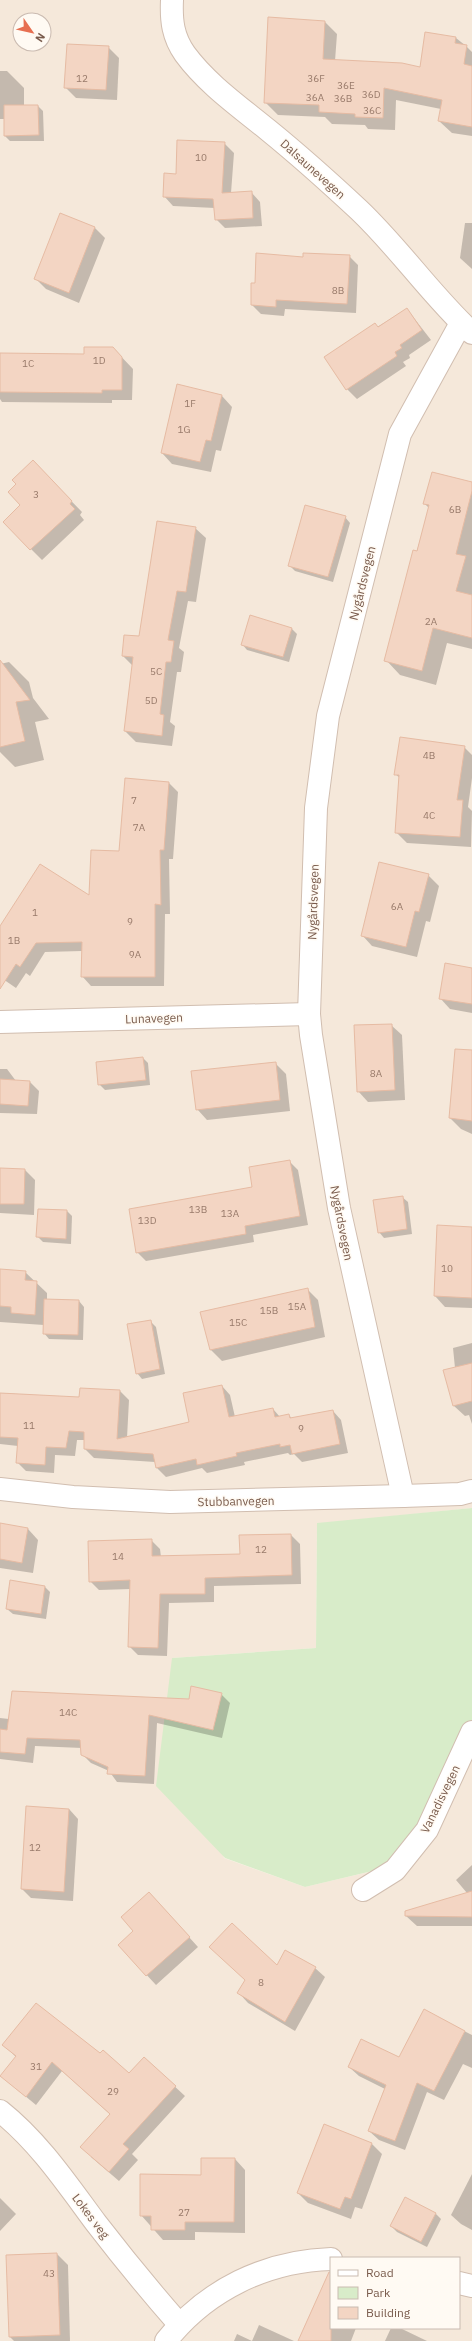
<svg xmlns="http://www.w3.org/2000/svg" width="472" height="2341" viewBox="0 0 472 2341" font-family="'IBM Plex Sans',sans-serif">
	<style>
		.residential { fill: #f5e8da; fill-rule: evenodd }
		.green { fill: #d8ecc9 }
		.shadow { fill: #0003 }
		.building { fill: #f3d5c3; stroke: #e6bba3 }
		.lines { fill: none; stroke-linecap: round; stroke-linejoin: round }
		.minor-casing { stroke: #d1beb0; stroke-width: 24 }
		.minor { stroke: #fff; stroke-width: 22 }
		.labels { text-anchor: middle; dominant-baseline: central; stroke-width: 3; stroke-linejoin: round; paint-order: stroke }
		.number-label { font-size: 10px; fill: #987a6a }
		.street-label { font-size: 12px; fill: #7a5c4d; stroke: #fffaf3 }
	</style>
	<rect width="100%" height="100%" fill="#fdf6ec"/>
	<path class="residential" d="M0 0H472V1508L317 1524 316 1648 172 1658 224 1858 305 1887 385 1868 472 1722V2341H0ZM20 20H44V44H20ZM331 2258H459V2328H331Z"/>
	<path class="green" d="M472 1508V1722L431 1815 385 1868 305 1887 225 1858 156 1786 172 1658 316 1648 317 1523Z"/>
	<g class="shadow">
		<path d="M325 22 337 34 335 61 421 68 426 34 456 38 466 46 472 52V136L452 133 439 121 441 109 396 100 395 130 368 129 365 125 332 124 325 117 278 115 265 102Z"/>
		<path d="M108 47 119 58 117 100 76 98 65 87Z"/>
		<path d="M0 71H7L24 88V106H38L43 111 44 141H10L5 136V119H0Z"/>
		<path d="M224 143 234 153 231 193 251 192 260 202 262 226 225 228 216 219 215 208 173 206 164 196 177 175Z"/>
		<path d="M61 214 95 228 105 238 79 303 46 289 35 278Z"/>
		<path d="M465 223H472V269L460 258Z"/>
		<path d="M349 256 358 265 356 313 285 309 284 316 261 314 252 305 255 284 304 258Z"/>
		<path d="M407 309 431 340 409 355 410 358 403 362 406 366 357 399 347 389 326 358Z"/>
		<path d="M113 348 133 369 132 400H112V403L2 402 0 399V354L85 355Z"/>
		<path d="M222 396 232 407 221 451 216 450 211 472 172 464 162 453Z"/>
		<path d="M43 472 82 512 80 515 84 520 42 560 4 522 21 505Z"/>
		<path d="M472 483V649L447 643 436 685 400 675 386 660 429 508 424 503Z"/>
		<path d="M345 517 350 523 333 582 295 571 290 566Z"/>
		<path d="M195 528 206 538 196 602 188 601 179 648 184 652 181 672H177L170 722 175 726 172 746 136 742 125 731 133 666 123 656 140 638Z"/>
		<path d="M292 629 297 634 289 662 247 650 242 644Z"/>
		<path d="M9 662 29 682 33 698 49 719 35 722 44 760 15 767 0 752V664Z"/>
		<path d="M464 747 472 755V778L468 807 472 811 471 847 407 843 396 832 400 778 395 774Z"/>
		<path d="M169 783 178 792 173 859H169L170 914H165L164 986H91L82 976V951L45 952 30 976 26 973 16 988 0 977V929L90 897Z"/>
		<path d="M428 875 439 886 430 922 426 921 417 957 372 946 362 935Z"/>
		<path d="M472 969V1013L450 1009 440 998Z"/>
		<path d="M391 1025 402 1035 405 1100 368 1102 358 1091Z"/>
		<path d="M143 1058 148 1063 150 1085 105 1090 99 1084Z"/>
		<path d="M275 1063 286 1074 290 1111 207 1120 197 1109Z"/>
		<path d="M472 1067V1134L461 1129 450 1118Z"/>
		<path d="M0 1069H7L16 1081 30 1082 39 1091 37 1114 0 1113Z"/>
		<path d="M289 1161 298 1170 308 1225 253 1235 254 1242 146 1261 137 1252 253 1188Z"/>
		<path d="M0 1169 25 1170 35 1180 34 1215 0 1213Z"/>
		<path d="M402 1197 408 1202 412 1234 384 1238 379 1232Z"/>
		<path d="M67 1211 72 1216 71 1244 43 1242 38 1237Z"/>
		<path d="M472 1228V1308L445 1307 435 1296Z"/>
		<path d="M0 1270 25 1272 47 1293V1300L79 1301 84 1307 83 1340 49 1339 44 1333V1325L0 1322Z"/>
		<path d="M307 1289 318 1300 325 1337 222 1361 211 1350 202 1313Z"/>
		<path d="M150 1321 156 1327 165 1374 142 1379 137 1373Z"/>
		<path d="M472 1343V1424L469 1415 465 1416 454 1406 455 1368 453 1348Z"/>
		<path d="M222 1386 230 1395 235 1417 273 1409 280 1417 289 1415 292 1419 333 1411 341 1420 348 1453 302 1462 294 1454 290 1455 288 1453 244 1462 245 1465 207 1473 202 1468 166 1477 157 1468 155 1462 94 1458 85 1449V1440H77L75 1456 55 1455 54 1473 26 1471 17 1462 18 1446 0 1444V1393L80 1398 81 1389 120 1391 129 1400 127 1438 190 1423Z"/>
		<path d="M0 1524 28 1529 38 1540 33 1573 0 1568Z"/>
		<path d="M291 1535 300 1544 301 1584 214 1586V1602L169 1603 167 1656 138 1655 129 1646 131 1589 99 1590 90 1581 151 1540 160 1549 161 1557 241 1555Z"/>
		<path d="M45 1587 50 1592 46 1619 13 1614 7 1609Z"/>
		<path d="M221 1694 230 1703 222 1738 157 1723 154 1784 117 1782 109 1771 91 1763 82 1754V1748L35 1746 33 1763 0 1759V1718L9 1719 189 1700Z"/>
		<path d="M69 1809 78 1819 73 1901 31 1898 22 1889Z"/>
		<path d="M472 1865V1926H417L406 1916 467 1893 456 1880Z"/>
		<path d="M158 1903 198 1947 156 1985 119 1945 135 1931Z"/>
		<path d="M277 1966 315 1968 325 1977 295 2031 248 2003 239 1993 246 1980Z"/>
		<path d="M424 2011 472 2035V2068L463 2064 444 2100 427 2092 405 2150 379 2140 369 2131 385 2089 359 2076 349 2067 400 2058Z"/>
		<path d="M4 2045 100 2055 129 2074 144 2058 185 2096 132 2154 138 2160 119 2181 91 2157 111 2115 62 2071 36 2105 1 2076 16 2057Z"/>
		<path d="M371 2143 382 2154 362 2209 355 2207 351 2219 308 2203 298 2193Z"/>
		<path d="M235 2159 245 2170V2233L195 2232V2240H163L141 2215 202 2176Z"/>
		<path d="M472 2174V2230L461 2224 451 2215Z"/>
		<path d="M0 2198 16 2214 0 2231Z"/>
		<path d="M406 2198 436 2214 441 2219 427 2247 397 2232 391 2226Z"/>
		<path d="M57 2254 68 2265 70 2341H14L10 2337Z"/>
		<path d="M331 2292V2328H356L351 2341H299Z"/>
		<path d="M259 2325 294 2341H234L237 2334 252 2341Z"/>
		<path d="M391 2328H400L427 2341H385Z"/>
	</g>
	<g class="building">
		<path d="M268 17 325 21 323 59 402 63 420 67 425 32 456 37 455 43 467 45 464 64 472 66V127L438 121 442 100 384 88 383 118 355 117V114L319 112V105L264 103Z"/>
		<path d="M67 44 109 46 106 90 64 88Z"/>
		<path d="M4 105H38L39 135 4 136Z"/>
		<path d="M177 140 225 142 222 193 252 191 253 218 215 220 213 199 163 197 164 173 176 174Z"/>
		<path d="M60 213 95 227 69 293 34 279Z"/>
		<path d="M256 253 303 257V253L350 255 347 304 276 300V307L251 305V283H255Z"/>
		<path d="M407 308 422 330 400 345 402 348 395 352 397 356 346 390 324 357 375 323 378 327Z"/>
		<path d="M84 347H113L122 357V390H102V393L0 392V353L84 354Z"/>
		<path d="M177 384 222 395 211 441 206 440 200 462 161 453Z"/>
		<path d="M33 460 72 501 70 504 75 509 30 550 3 522 20 505 8 492 16 484 12 480Z"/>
		<path d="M432 472 472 482V491L456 554 466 556 456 591 472 595V638L433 628 422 671 384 661 413 550 417 551 429 505 423 504Z"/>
		<path d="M305 505 346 516 328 577 288 566Z"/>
		<path d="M157 521 196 527 186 592 177 591 168 640 174 641 171 662H166L160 714 164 715 162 736 124 731 133 657 122 656 124 635 139 636Z"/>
		<path d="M250 615 292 628 283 657 241 645Z"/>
		<path d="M0 660 30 700 16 702 25 741 0 747Z"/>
		<path d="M400 737 465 746 457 800H463L460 837 395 833 399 775H394Z"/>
		<path d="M125 778 169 782 164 850H160L161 905 155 904V977H81L82 942 36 943 20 967 16 964 0 989V926L40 864 89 895 91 850 119 851Z"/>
		<path d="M379 862 429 874 419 912 415 911 406 947 361 936Z"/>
		<path d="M445 963 472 968V1004L439 999Z"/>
		<path d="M392 1024 395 1090 357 1092 354 1025Z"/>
		<path d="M455 1049 472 1050V1121L449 1118Z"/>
		<path d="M143 1057 146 1080 98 1085 96 1062Z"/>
		<path d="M276 1062 280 1100 196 1110 191 1071Z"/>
		<path d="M0 1079 30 1081 28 1106 0 1104Z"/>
		<path d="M290 1160 300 1216 245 1226 246 1234 136 1253 129 1209 252 1187 249 1167Z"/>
		<path d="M0 1168 25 1169 24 1204H0Z"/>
		<path d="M403 1196 407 1229 378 1233 373 1200Z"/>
		<path d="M38 1209 67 1210 66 1239 36 1237Z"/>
		<path d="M437 1225 472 1227V1298L434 1296Z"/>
		<path d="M0 1269 26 1271 25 1280 37 1281 35 1315 11 1313V1307L0 1306Z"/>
		<path d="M308 1288 315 1327 210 1350 200 1312Z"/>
		<path d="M44 1299 79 1300 78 1335 43 1334Z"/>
		<path d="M151 1320 160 1369 136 1374 127 1324Z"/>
		<path d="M472 1363V1401L453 1406 443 1370Z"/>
		<path d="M222 1385 229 1417 273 1408 275 1417 289 1414 290 1418 333 1410 340 1444 292 1454 290 1445 280 1447V1444L236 1453 237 1456 197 1465 196 1459 156 1468 153 1454 84 1449V1432L69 1431 66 1448 46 1447 45 1465 16 1463 18 1438 0 1437V1393L79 1397 80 1388 120 1390 117 1439 189 1422 183 1393Z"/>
		<path d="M0 1523 28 1528 22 1563 0 1559Z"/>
		<path d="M291 1534 292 1575 205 1578V1594H160L158 1648 128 1647 130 1580 89 1582 88 1541 152 1539V1556L240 1554 239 1535Z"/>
		<path d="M10 1580 45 1586 41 1614 6 1609Z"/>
		<path d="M191 1686 222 1693 213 1730 149 1715 145 1776 107 1774 108 1767 81 1755 80 1740 27 1738 25 1754 0 1752V1729L7 1730 12 1691 189 1699Z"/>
		<path d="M26 1806 69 1809 64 1892 21 1889Z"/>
		<path d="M472 1891V1917L405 1916V1911Z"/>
		<path d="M149 1892 190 1937 146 1976 118 1945 133 1931 121 1917Z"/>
		<path d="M232 1923 277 1965 285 1950 316 1967 285 2022 237 1993 245 1980 209 1947Z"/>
		<path d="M36 2003 100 2053 103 2050 129 2073 144 2057 176 2086 123 2144 129 2149 109 2172 80 2147 110 2114 52 2062 26 2097 0 2076 16 2056 2 2045Z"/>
		<path d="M424 2009 465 2031 434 2091 417 2083 395 2141 368 2131 386 2085 348 2067 361 2039 399 2057Z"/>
		<path d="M324 2124 372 2143 351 2199 345 2197 340 2209 297 2193Z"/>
		<path d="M201 2158H235L234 2222H185V2230H151V2216H140V2174L201 2175Z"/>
		<path d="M405 2197 436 2213 421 2242 390 2226Z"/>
		<path d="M57 2253 60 2335 9 2337 6 2255Z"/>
		<path d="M329 2272H331V2341H298Z"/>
	</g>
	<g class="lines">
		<defs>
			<g id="minor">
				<path d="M172 0C171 21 173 37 185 54 207 84 240 107 268 130 300 156 330 183 359 210 400 249 431 295 472 333"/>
				<path d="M0 1022 309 1014"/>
				<path d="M0 1489 73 1497 170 1502 403 1496 460 1494 472 1491"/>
				<path d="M403 1496 339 1208 311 1035 309 1014 316 808 328 716 400 434 461 323"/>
				<path d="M363 1890 395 1870 427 1830 472 1732"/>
				<path d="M0 2111C39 2142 67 2184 96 2223 123 2258 150 2291 179 2324"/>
				<path d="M459 2283 472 2286"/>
				<path d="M166 2341C206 2290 266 2261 331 2259"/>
			</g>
		</defs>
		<use href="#minor" class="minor-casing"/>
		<use href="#minor" class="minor"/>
	</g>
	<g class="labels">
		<g class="number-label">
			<text x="82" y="78">12</text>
			<text x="316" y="78">36F</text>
			<text x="346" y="85">36E</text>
			<text x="371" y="94">36D</text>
			<text x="315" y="97">36A</text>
			<text x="343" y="98">36B</text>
			<text x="372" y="110">36C</text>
			<text x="201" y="157">10</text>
			<text x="338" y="290">8B</text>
			<text x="99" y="360">1D</text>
			<text x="28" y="363">1C</text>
			<text x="190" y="403">1F</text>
			<text x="184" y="429">1G</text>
			<text x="36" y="494">3</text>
			<text x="455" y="509">6B</text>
			<text x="431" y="621">2A</text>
			<text x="156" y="671">5C</text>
			<text x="151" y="700">5D</text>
			<text x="429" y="755">4B</text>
			<text x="134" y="800">7</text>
			<text x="429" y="815">4C</text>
			<text x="139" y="827">7A</text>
			<text x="397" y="906">6A</text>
			<text x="35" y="912">1</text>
			<text x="130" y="921">9</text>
			<text x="14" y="940">1B</text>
			<text x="135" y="954">9A</text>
			<text x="376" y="1073">8A</text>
			<text x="198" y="1209">13B</text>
			<text x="230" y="1213">13A</text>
			<text x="147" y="1220">13D</text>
			<text x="447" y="1268">10</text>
			<text x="297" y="1306">15A</text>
			<text x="269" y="1310">15B</text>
			<text x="238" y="1322">15C</text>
			<text x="29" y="1425">11</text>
			<text x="301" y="1428">9</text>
			<text x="261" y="1549">12</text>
			<text x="118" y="1556">14</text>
			<text x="68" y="1712">14C</text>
			<text x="35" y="1847">12</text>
			<text x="261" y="1982">8</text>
			<text x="36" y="2066">31</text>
			<text x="113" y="2091">29</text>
			<text x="184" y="2212">27</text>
			<text x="49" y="2273">43</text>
		</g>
		<g class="street-label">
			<text transform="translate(313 169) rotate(42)">Dalsaunevegen</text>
			<text transform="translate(362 583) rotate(-76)">Nygårdsvegen</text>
			<text transform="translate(313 902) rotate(-88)">Nygårdsvegen</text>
			<text transform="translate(154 1018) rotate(-2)">Lunavegen</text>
			<text transform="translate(342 1223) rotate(79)">Nygårdsvegen</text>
			<text transform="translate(236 1501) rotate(-1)">Stubbanvegen</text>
			<text transform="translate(440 1799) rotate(-64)">Vanadisvegen</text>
			<text transform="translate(91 2216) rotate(53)">Lokes veg</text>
		</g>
	</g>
	<rect x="330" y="2257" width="130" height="72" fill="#fffaf3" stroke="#cabbb1"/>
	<rect x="338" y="2270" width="20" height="6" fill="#ffffff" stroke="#cabbb1"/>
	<text x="366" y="2277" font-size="12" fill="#7a5c4d">Road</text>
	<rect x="338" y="2287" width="20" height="12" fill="#d8ecc9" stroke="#cabbb1"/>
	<text x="366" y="2297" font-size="12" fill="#7a5c4d">Park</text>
	<rect x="338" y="2307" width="20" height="12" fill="#f3d5c3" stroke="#cabbb1"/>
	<text x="366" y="2317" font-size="12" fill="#7a5c4d">Building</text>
	<g transform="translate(32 32) rotate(124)"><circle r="19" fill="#fffaf3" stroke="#cabbb1"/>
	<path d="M0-3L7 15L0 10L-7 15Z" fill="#e76f51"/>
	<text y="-6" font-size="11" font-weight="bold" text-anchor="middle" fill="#7a5c4d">N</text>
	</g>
</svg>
